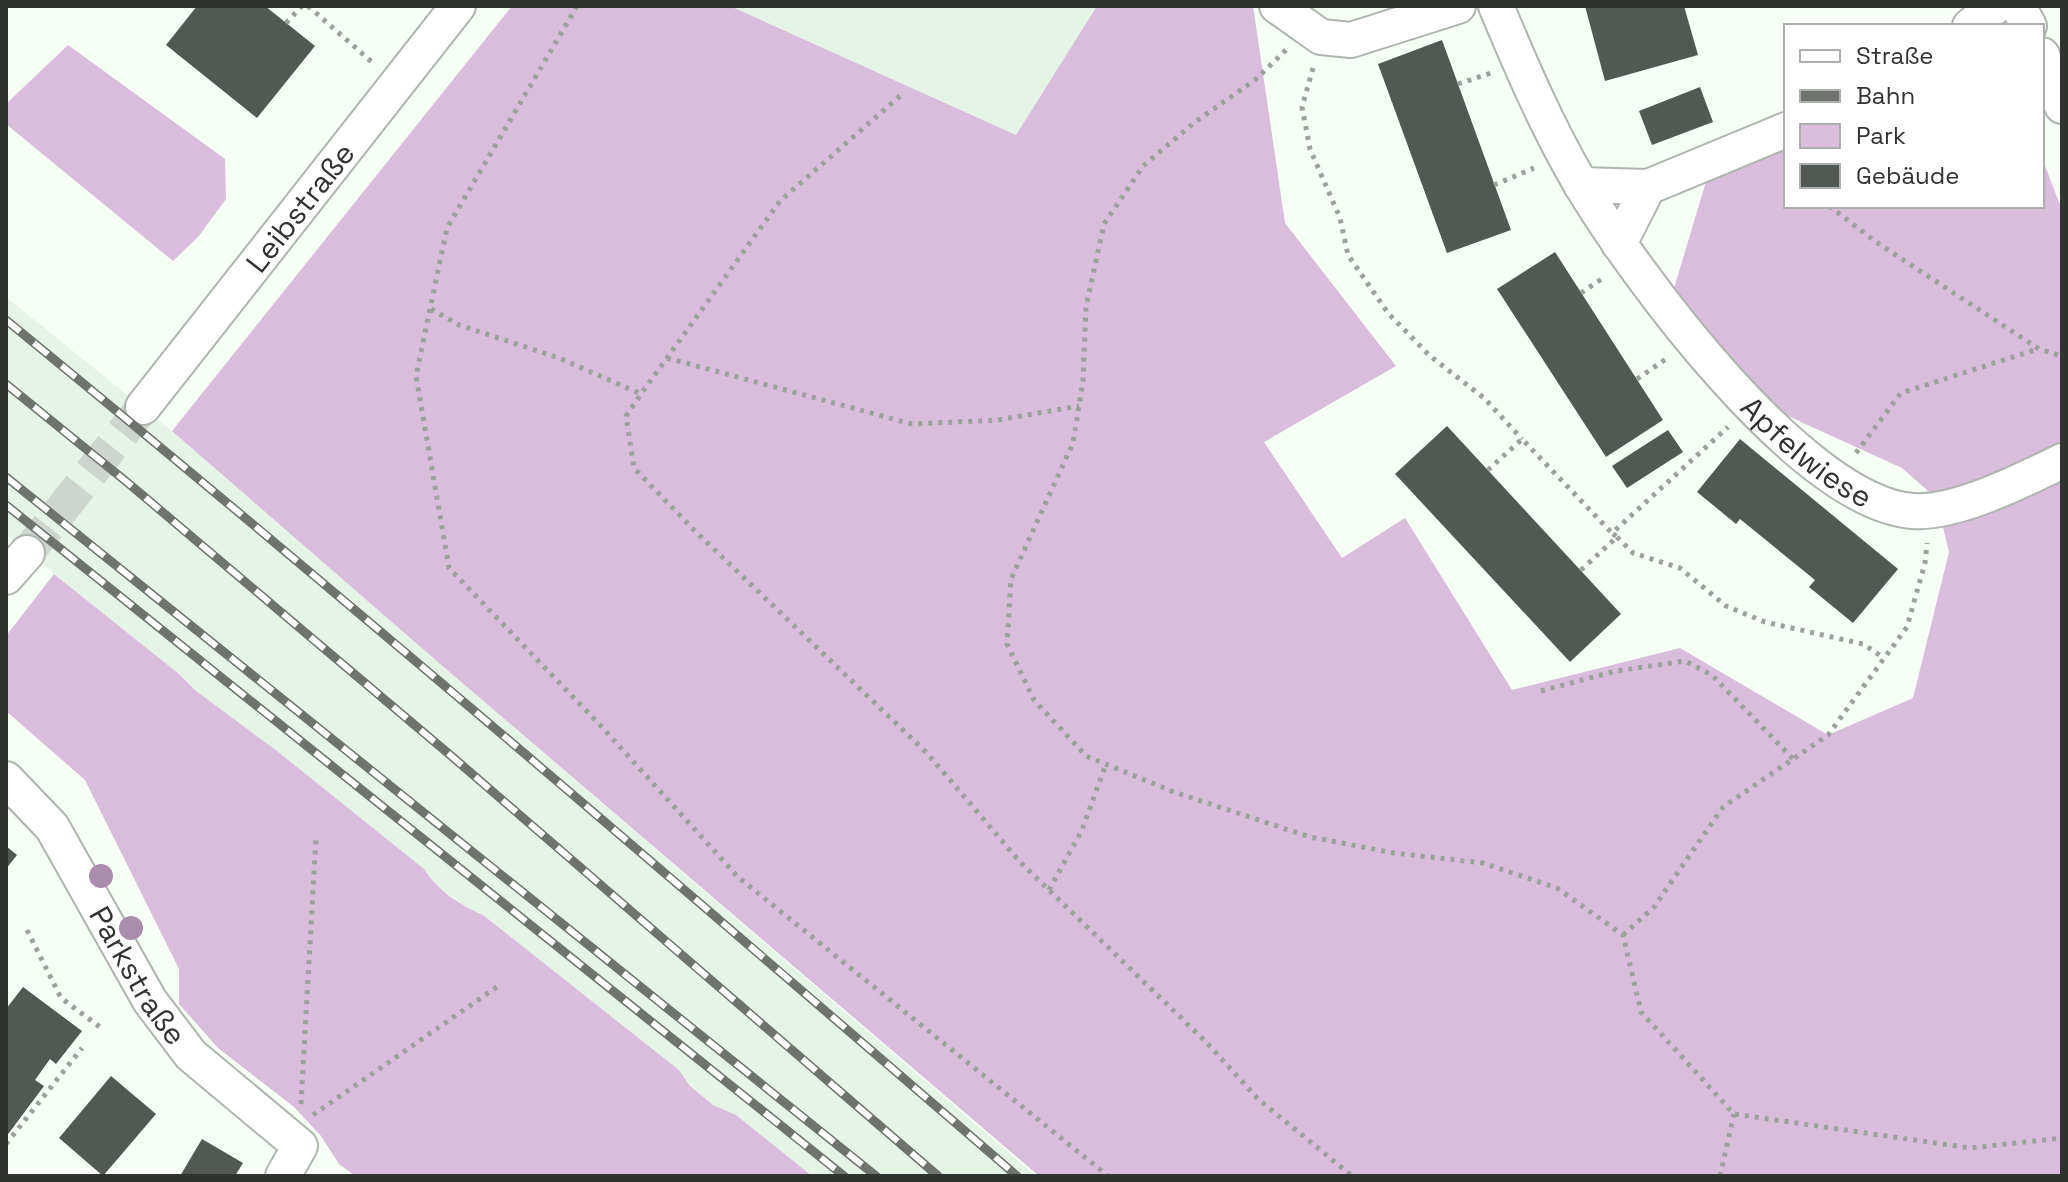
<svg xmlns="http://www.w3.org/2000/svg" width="2068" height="1182" viewBox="0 0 2068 1182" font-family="'Space Grotesk',sans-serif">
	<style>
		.built { fill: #e6f4e7 }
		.green { fill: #dabcdc }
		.building { fill: #525952 }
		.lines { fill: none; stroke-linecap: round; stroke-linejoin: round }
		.minor-tunnel { stroke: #ced5ce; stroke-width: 34; stroke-dasharray: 34 17; stroke-linecap: butt }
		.minor-casing { stroke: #aeb5ae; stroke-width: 38 }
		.path { stroke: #9ca19c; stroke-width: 5; stroke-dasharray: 4 6; stroke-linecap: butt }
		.minor { stroke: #fff; stroke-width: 34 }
		.rail-casing { stroke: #6e736e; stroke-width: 9 }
		.rail { stroke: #fff; stroke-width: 6; stroke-dasharray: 18; stroke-linecap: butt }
		.tree { fill: #aa8dad }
		.labels { text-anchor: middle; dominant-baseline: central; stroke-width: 8; stroke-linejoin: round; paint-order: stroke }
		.street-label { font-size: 30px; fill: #303330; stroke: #fff }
	</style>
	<rect width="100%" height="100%" fill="#f6fef6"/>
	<g class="built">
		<path d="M730 6H1097L1016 135Z"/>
		<path d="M6 297 172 431 439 663 1036 1176H812L736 1115 713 1105 690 1086 679 1070 483 915 470 910 430 880 424 869 196 691 179 674 6 535Z"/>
	</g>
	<g class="green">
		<path d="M512 6H730L1016 135 1097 6H1253L1285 223 1396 366 1264 442 1342 558 1405 518 1512 690 1680 648 1828 735 1913 698 1949 552 1936 498 1902 468 1766 406 1670 302 1713 158 1786 118V206H2042V158L2062 210V1176H1039L439 663 172 431Z"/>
		<path d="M68 45 225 159 226 199 198 237 173 261 6 124V104Z"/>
		<path d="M54 574 179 674 196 691 277 751 424 869C436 889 461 906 483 915L679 1070 690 1086 713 1105 736 1115 812 1176H355L339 1164 321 1136 294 1107 218 1048 179 1004V969L85 780 6 711V636Z"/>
	</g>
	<g class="building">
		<path d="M197 6H265L315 46 257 118 166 45Z"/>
		<path d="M1585 6H1684L1698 55 1605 81Z"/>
		<path d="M1442 40 1511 230 1447 253 1378 64Z"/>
		<path d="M1700 87 1713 122 1652 145 1639 111Z"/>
		<path d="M1555 252 1663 420 1606 457 1497 289Z"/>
		<path d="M1447 426 1621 614 1570 662 1395 474Z"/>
		<path d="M1668 430 1683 452 1627 488 1612 466Z"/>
		<path d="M1740 439 1898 569 1853 623 1809 587 1815 580 1740 519 1736 524 1697 492Z"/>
		<path d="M6 846 17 855 6 869Z"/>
		<path d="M23 987 82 1031 56 1064 50 1059 35 1080 44 1086 6 1137V1009Z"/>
		<path d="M111 1076 156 1114 103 1176 59 1138Z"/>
		<path d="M202 1139 243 1163 235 1176H180Z"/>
	</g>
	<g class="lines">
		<path class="minor-tunnel" d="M27 553 143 407"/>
		<defs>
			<g id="minor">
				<path d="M1277 6 1321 37 1351 40 1458 6"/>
				<path id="s1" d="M1496 6C1521 66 1547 126 1579 181 1633 273 1802 503 1913 511 1956 514 2023 480 2062 461"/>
				<path d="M2018 6 2029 26"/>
				<path d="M1970 26 1996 6"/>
				<path d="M2042 55 2062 106"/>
				<path d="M1581 185 1648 187 1619 244"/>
				<path d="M1648 187 1786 130"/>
				<path id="s2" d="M143 407 458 6"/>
				<path d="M6 577 27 553"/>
				<path id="s3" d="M6 779 52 827 150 1001 191 1055 300 1146 283 1176"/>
			</g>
		</defs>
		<use href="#minor" class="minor-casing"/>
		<g class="path">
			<path d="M308 6 373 63"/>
			<path d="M577 6 447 228 416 376 449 568 600 725 738 877 1108 1176"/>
			<path d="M286 23 302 6"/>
			<path d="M1286 50 1255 80 1195 122 1143 166 1104 224 1086 307 1083 381 1073 443 1011 579 1007 644 1034 700 1086 756 1174 792 1310 837 1394 853 1483 863 1557 888 1623 935 1641 1012 1734 1114 1970 1148 2062 1138"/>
			<path d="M1313 68 1302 107 1310 149 1340 218 1348 255 1388 313 1430 356 1484 398 1522 439"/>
			<path d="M1458 84 1491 73"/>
			<path d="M900 96 780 201 641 394 626 416 634 468 693 529 927 753 1020 862 1208 1044 1258 1099 1352 1176"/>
			<path d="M1494 185 1534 168"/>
			<path d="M1829 206 1876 242 2039 349 2062 356"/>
			<path d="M1581 293 1603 278"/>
			<path d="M431 309 459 325 559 358 641 394"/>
			<path d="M667 358 912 424 998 420 1079 406"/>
			<path d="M1637 379 1666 359"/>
			<path d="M1856 453 1901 393 2038 349"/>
			<path d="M1488 470 1522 439 1612 533"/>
			<path d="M1617 537 1633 553 1680 568 1726 606 1765 622 1863 644 1884 658"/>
			<path d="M1581 570 1617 537 1612 533 1728 427"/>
			<path d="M1541 691 1616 671 1685 661 1712 675 1793 759"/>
			<path d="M1049 890 1082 830 1106 764"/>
			<path d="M27 930 61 998 100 1027"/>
			<path d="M1623 935 1654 907 1723 807 1828 735 1907 627 1925 563 1927 543"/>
			<path d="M301 1104 316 838"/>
			<path d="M313 1115 501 984"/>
			<path d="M6 1144 82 1048"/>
			<path d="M1720 1176 1734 1114"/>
		</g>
		<use href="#minor" class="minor"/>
		<defs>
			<g id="rail">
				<path d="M6 320C348 600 683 888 1017 1176"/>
				<path d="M6 384 128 483 449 754 938 1176"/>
				<path d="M6 477 876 1176"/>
				<path d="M6 505 844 1176"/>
			</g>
		</defs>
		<use href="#rail" class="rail-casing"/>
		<use href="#rail" class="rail"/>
	</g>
	<g class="tree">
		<circle cx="101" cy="876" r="12"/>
		<circle cx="131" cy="928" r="12"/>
	</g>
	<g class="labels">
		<g class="street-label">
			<text stroke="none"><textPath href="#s2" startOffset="254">Leibstraße</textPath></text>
			<text stroke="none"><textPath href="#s1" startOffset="550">Apfelwiese</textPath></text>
			<text stroke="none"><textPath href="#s3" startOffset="238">Parkstraße</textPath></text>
		</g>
	</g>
	<rect width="2068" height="1182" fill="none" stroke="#303330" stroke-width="16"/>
	<rect x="1784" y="24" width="260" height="184" fill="#ffffff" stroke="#acadac" stroke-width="2"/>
	<rect x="1800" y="50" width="40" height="12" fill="#ffffff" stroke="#acadac" stroke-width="2"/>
	<text x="1856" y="64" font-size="24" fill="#303330">Straße</text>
	<rect x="1800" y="90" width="40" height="12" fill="#6e736e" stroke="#acadac" stroke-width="2"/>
	<text x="1856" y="104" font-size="24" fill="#303330">Bahn</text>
	<rect x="1800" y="124" width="40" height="24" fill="#dabcdc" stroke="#acadac" stroke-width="2"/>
	<text x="1856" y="144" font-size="24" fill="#303330">Park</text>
	<rect x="1800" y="164" width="40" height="24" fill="#525952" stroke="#acadac" stroke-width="2"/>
	<text x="1856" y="184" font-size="24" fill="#303330">Gebäude</text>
</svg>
